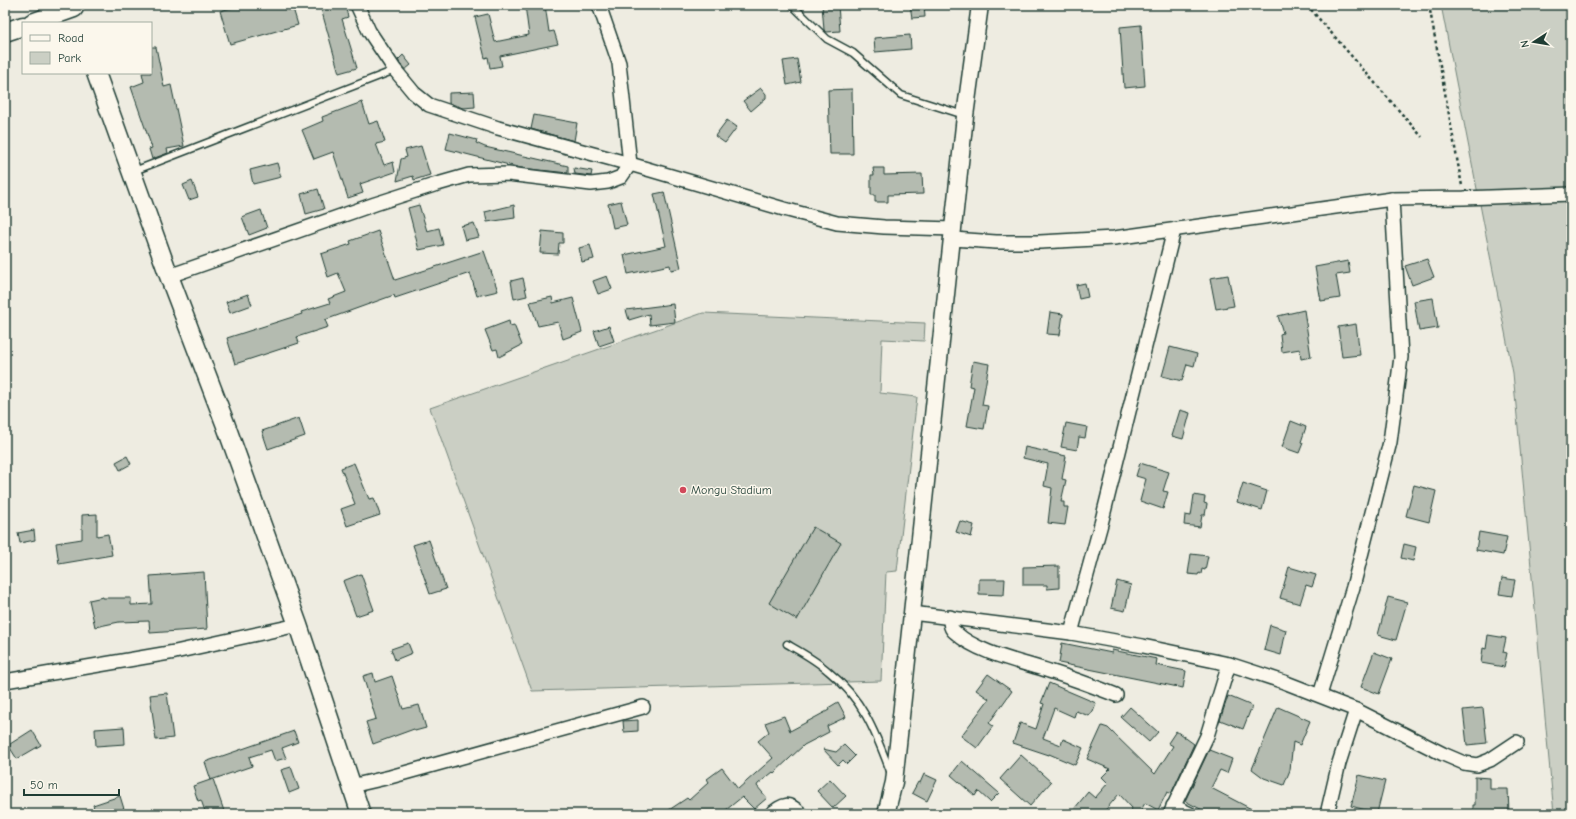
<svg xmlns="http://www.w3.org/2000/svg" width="1576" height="819" viewBox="0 0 1576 819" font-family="'Comic Neue',sans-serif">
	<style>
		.green { fill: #cbcfc4; stroke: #75867c }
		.building { fill: #b4bbb0; stroke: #1f3d34 }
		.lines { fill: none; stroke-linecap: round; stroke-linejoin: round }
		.service-casing { stroke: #1f3d34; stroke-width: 9 }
		.minor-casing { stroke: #1f3d34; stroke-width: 16 }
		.tertiary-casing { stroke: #1f3d34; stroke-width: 19 }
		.secondary-casing { stroke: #1f3d34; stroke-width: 21 }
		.path { stroke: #1f3d34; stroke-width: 2.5; stroke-dasharray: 3 3; stroke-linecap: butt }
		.service { stroke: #fbf7ec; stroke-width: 6 }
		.minor { stroke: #fbf7ec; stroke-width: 13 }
		.tertiary { stroke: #fbf7ec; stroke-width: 16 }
		.secondary { stroke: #fbf7ec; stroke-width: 18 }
		.poi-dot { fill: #d1495b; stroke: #fbf7ec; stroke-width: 1.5 }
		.labels { text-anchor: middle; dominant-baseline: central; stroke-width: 3; stroke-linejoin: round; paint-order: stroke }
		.poi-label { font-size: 12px; fill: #1f3d34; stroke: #fbf7ec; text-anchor: start }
	</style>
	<rect width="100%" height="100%" fill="#eeece1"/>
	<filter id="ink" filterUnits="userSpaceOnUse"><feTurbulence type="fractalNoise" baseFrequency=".025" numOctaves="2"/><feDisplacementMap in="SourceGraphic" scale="8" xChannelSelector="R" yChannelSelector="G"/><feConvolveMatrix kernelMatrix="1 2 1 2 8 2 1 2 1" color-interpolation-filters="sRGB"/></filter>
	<g filter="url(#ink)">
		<g class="green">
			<path d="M1441 5H1571V814H1554L1513 373Z"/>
			<path d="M703 313 925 323 924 341 882 339 880 393 917 397 897 571 886 572 881 681 532 691 430 408Z"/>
		</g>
		<g class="building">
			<path d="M242 5H292L298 25 230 44 220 11Z"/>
			<path d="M320 5H345L348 17 342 19 357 68 339 73Z"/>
			<path d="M525 5H545L549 32 554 31 558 44 500 56 502 66 490 68 488 57 485 58 475 17 488 14 495 42 529 35Z"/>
			<path d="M822 5H838L840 31 827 32 824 30Z"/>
			<path d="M910 5H924L925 17 912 18Z"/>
			<path d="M1141 25 1145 86 1124 88 1120 27Z"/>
			<path d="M910 35 911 49 875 52 874 38Z"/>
			<path d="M151 47H156L164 87 171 85 184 146 167 149 168 153 152 159 149 149 152 148 131 87 144 82 142 73H151Z"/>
			<path d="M403 55 411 65 406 69H404L398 60Z"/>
			<path d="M797 59 801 82 787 85 783 61Z"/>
			<path d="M761 88 766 94V98L751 111 743 101Z"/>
			<path d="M852 89 853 154H830L828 90Z"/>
			<path d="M474 92 475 107 463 108 449 103V93Z"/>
			<path d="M362 102 369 124 378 121 385 142 376 144 384 165 393 162 395 172 360 184 363 193 348 198 333 152 314 159 302 130 323 121 322 117Z"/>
			<path d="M534 115 577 123 574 141 531 129Z"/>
			<path d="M727 120 737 127 725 143 715 136Z"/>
			<path d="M450 133 477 140 476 143 485 147 568 166V173L521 168 446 149Z"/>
			<path d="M421 146 430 175 414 180 413 176 397 181 401 159 407 157 405 150Z"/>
			<path d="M277 163 281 177 253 184 250 170Z"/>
			<path d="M574 168 592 171 591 176 575 174Z"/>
			<path d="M873 168H884V175L922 174 923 194 888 195V202H875V195H871V175H874Z"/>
			<path d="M192 181 198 197 189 200 183 185Z"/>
			<path d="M318 189 324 209 306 214 301 194Z"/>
			<path d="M664 192 681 268 671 270 670 265 628 274 624 255 666 246 654 194Z"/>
			<path d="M621 201 627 225 613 228 608 204Z"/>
			<path d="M419 205 427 231 439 228 443 245 419 250 408 208Z"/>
			<path d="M514 205 515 218 487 222 485 212Z"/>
			<path d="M261 210 267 228 249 235 242 217Z"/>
			<path d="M474 223 479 237 465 240 461 226Z"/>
			<path d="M378 231 395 280 484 251 498 291 477 296 470 273 395 298 394 295 325 320 328 327 297 337 299 343 235 364 227 338 302 314 301 312 330 303 328 299 346 292 338 273 328 277 321 254 351 244 350 241Z"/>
			<path d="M542 231 563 233V243H559L558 254 540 253Z"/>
			<path d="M590 245 594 259 582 262 579 248Z"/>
			<path d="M1427 259 1434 277 1412 285 1405 266Z"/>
			<path d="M1348 261 1350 273 1336 275 1340 298 1321 301 1315 267Z"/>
			<path d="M1228 275 1234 306 1216 309 1210 278Z"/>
			<path d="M607 276 612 289 598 294 593 281Z"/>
			<path d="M523 278 527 296 514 299 511 281Z"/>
			<path d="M1085 283 1088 297 1079 299 1076 285Z"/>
			<path d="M248 294 252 305 230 313 226 302Z"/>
			<path d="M552 297 553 303 573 298 582 332 563 339 558 322 538 326 530 302Z"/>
			<path d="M1433 298 1438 328 1419 331 1414 301Z"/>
			<path d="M673 304 675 322 650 325 649 314 629 320 626 310Z"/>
			<path d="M1304 310 1311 357 1301 359 1300 349 1282 352 1280 334 1283 333 1278 316Z"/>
			<path d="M1050 312 1063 314 1060 335 1047 334Z"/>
			<path d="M509 321 510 326 514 325 522 345 499 357 497 349 493 350 485 330Z"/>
			<path d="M1356 324 1360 355 1342 357 1338 327Z"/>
			<path d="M609 326 614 341 599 346 594 331Z"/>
			<path d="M1170 347 1197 354 1194 366 1187 364 1182 381 1162 376Z"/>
			<path d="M973 361 989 364 982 405 988 406 984 429 967 426 974 387 969 386Z"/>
			<path d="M1180 410 1190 413 1183 439 1172 436Z"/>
			<path d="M299 418 305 436 268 449 262 431Z"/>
			<path d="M1291 421 1306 427 1301 442 1303 443 1299 453 1282 447Z"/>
			<path d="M1066 423 1087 427 1085 438 1079 437 1077 450 1061 447Z"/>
			<path d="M1025 447 1066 456 1062 479 1066 480 1061 502H1064V507H1068L1065 525 1048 523 1052 488 1044 486 1048 464 1023 458Z"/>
			<path d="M127 456 131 464 120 470 116 462Z"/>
			<path d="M354 463 369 499 374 498 380 515 347 526 341 509 355 504 341 468Z"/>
			<path d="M1140 463 1169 472 1163 491 1168 492 1163 509 1140 501 1146 479 1136 476Z"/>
			<path d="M1243 483 1267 491 1262 510 1237 502Z"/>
			<path d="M1414 485 1436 491 1429 522 1406 516Z"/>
			<path d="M1194 495 1205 497 1204 503 1207 504 1205 515H1202L1200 527 1184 525 1185 515 1191 516Z"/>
			<path d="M97 514V536L108 534 112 555 59 564 56 543 82 539V515Z"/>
			<path d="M960 521 974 525 971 537 956 532Z"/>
			<path d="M813 527 841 543 797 620 769 603Z"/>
			<path d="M34 530 35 540 20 543 18 533Z"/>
			<path d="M1479 532 1507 537 1503 555 1476 550Z"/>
			<path d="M429 540 446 589 430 594 413 545Z"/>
			<path d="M1404 544 1416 547 1413 561 1401 558Z"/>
			<path d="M1191 554 1208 556 1205 570 1202 569 1201 574 1199 573 1198 575 1188 574Z"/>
			<path d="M1059 566V588L1047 589V585H1023V567Z"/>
			<path d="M1289 567 1316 575 1312 587 1306 585 1300 604 1280 598Z"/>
			<path d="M204 572 207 629 150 633 149 621 119 622 95 627 89 600 103 597V598H131V605L152 604 150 576Z"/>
			<path d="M361 574 374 610 356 616 343 581Z"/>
			<path d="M1502 578 1515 580 1512 596 1499 594Z"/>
			<path d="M979 579H1005L1004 595 979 594Z"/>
			<path d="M1117 581 1131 585 1125 611 1111 608Z"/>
			<path d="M1388 597 1407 602 1396 640 1378 635Z"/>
			<path d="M1270 625 1286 630 1281 655 1264 650Z"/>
			<path d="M1488 635 1506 638 1503 652 1507 653 1504 667 1481 663 1483 648 1486 649Z"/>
			<path d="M408 643 412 653 395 660 391 649Z"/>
			<path d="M1062 643 1112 653V650L1157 659 1156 665 1186 671 1183 688 1059 663Z"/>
			<path d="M1374 652 1392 659 1379 694 1361 687Z"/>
			<path d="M373 673 375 682 392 676 403 709 419 705 426 728 415 731 414 729 373 744 366 722 376 719 363 676Z"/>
			<path d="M988 674 1012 691 989 723 993 726 977 748 961 736 989 699 976 690Z"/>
			<path d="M1049 683 1096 703 1093 711 1089 716 1076 711 1074 717 1054 708 1043 738 1061 745 1063 739 1083 748 1075 765 1049 754V755L1013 743 1020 723 1036 729 1044 704 1041 703Z"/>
			<path d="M167 693 173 738 156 740 150 695Z"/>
			<path d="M1228 696 1252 706 1243 729 1220 720Z"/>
			<path d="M838 702 846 717 827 726 829 732 804 745 774 773 773 772 758 784 757 786 767 798 754 809 742 797 721 814H663L687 798 689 800 709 782 707 779 722 768 738 789 773 758 758 741 769 732 765 723 784 716 790 731 829 710 828 708Z"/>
			<path d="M1130 707 1158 732 1149 742 1121 717Z"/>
			<path d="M1278 707 1310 721 1300 745 1293 742 1290 770 1284 785 1264 778 1252 769Z"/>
			<path d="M1483 708 1487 743 1467 745 1463 710Z"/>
			<path d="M638 720V731L624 732 623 721Z"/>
			<path d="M1102 726 1108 728 1155 774 1173 746 1168 743 1176 731 1194 744 1171 794 1167 792 1158 810 1145 803 1139 814H1129L1132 808 1119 794 1102 814H1070L1088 792 1095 798 1108 783 1102 777 1110 769 1087 759Z"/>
			<path d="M124 727 125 744 96 746 95 729Z"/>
			<path d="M32 730 41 745 17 759 10 748V744Z"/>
			<path d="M294 731 298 742 282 748 286 758 275 761 271 750 249 757 252 766 211 780 205 762Z"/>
			<path d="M844 745 855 756 847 764 843 760 838 765 823 749 836 752Z"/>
			<path d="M1209 750 1232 759 1227 773 1220 770 1211 788 1261 814H1210L1185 801Z"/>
			<path d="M1021 755 1051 782 1030 806 1000 779Z"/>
			<path d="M962 761 999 793 990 802 978 791 975 796 951 775Z"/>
			<path d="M291 767 299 789 289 793 281 770Z"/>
			<path d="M924 774 937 780 927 801 912 793 918 782 920 783Z"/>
			<path d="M1359 775 1385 781 1377 813 1351 806Z"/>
			<path d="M1475 777 1490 778V789H1508L1509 813 1473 814V805H1475Z"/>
			<path d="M213 779 225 814H206L201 800 198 801 193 786Z"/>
			<path d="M830 779 846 796 833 808 817 791Z"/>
			<path d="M120 796 124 809 105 814H96L93 805Z"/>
		</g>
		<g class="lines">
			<defs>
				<g id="service">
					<path d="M792 5 827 39 853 53 901 95 964 115"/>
					<path d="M134 171 395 70"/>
					<path d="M787 644C801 652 816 660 828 671 862 698 875 731 890 771"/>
				</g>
				<g id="minor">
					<path d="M357 5 369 31 395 70 414 93 429 105 498 128 630 164 784 209 837 223 884 227 954 229"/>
					<path d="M953 239 996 242H1040L1114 238 1392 199 1464 198 1571 194"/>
					<path d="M169 276 375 204 434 185 469 175 508 174 591 184 608 182 621 177 630 164 619 63 599 5"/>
					<path d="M912 613 1071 633 1143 646 1229 664 1284 682 1356 710 1443 754 1464 763 1477 765 1490 760 1517 742"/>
					<path d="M950 617C950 624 950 629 956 633 977 653 1022 662 1049 671 1072 678 1093 686 1116 695"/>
					<path d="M1071 633 1101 524 1174 230"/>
					<path d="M5 681 175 652 298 625"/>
					<path d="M1320 695 1353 587 1390 442 1401 357 1392 199"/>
					<path d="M351 786 390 777 643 707"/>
					<path d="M1173 806 1190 814"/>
					<path d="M771 814C784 804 788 801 801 814"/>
					<path d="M1170 814 1207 736 1229 664"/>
					<path d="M1327 814 1339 763 1356 710"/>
				</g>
				<path id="tertiary" d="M886 814 894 782 965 116 980 5"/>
				<g id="secondary">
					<path d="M32 23 74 8"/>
					<path d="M5 32 23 26"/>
					<path d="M96 73 169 276 225 423 298 625 361 814"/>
				</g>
			</defs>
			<use href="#service" class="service-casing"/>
			<use href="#minor" class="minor-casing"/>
			<use href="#tertiary" class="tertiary-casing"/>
			<use href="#secondary" class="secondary-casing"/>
			<g class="path">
				<path d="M1307 5 1422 137"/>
				<path d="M1429 5 1462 186"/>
			</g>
			<use href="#service" class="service"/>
			<use href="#minor" class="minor"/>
			<use href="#tertiary" class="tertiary"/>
			<use href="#secondary" class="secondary"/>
		</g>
	</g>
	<circle class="poi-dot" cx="683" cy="490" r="4"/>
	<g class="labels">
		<g class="poi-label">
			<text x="691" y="490">Mongu Stadium</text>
		</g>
	</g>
	<rect width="1576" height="819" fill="none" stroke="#fbf7ec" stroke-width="20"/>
	<rect x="10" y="10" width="1556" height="799" fill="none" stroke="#1f3d34" stroke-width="1.5" filter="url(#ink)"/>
	<rect x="22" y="22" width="130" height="52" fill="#fbf7ec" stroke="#a3ada2"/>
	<rect x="30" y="35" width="20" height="6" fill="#fbf7ec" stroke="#a3ada2"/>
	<text x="58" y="42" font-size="12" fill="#1f3d34">Road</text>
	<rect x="30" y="52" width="20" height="12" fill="#cbcfc4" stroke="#a3ada2"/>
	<text x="58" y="62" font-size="12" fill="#1f3d34">Park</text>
	<g transform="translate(1534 42) rotate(258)" stroke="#fbf7ec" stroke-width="3" paint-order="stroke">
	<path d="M0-3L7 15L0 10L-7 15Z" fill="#1f3d34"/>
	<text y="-6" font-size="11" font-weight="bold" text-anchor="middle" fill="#1f3d34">N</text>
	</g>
	<path d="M24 789v6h95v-6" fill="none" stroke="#1f3d34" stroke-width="2"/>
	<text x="30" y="789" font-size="12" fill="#1f3d34" stroke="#fbf7ec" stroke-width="3" paint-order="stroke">50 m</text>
</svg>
